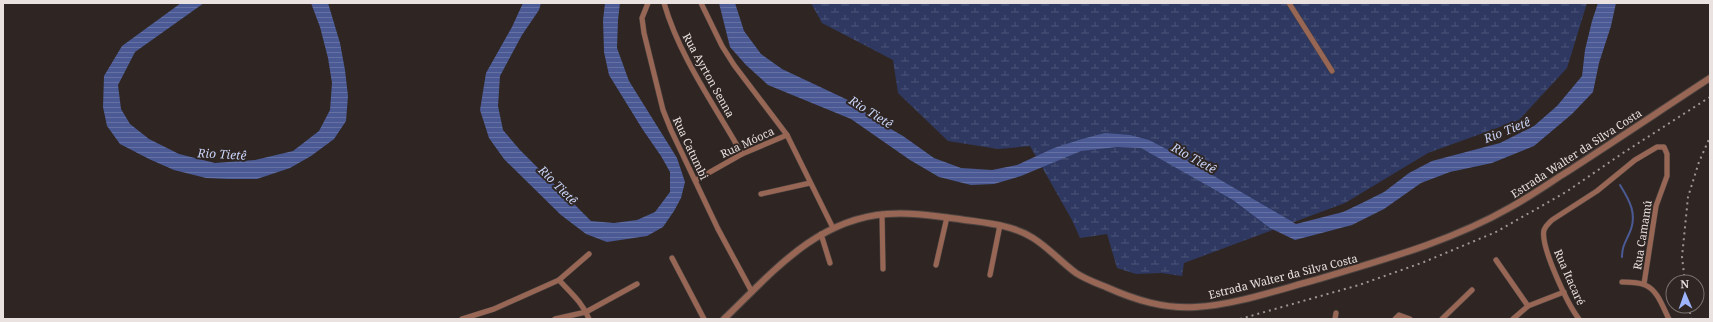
<svg xmlns="http://www.w3.org/2000/svg" width="1713" height="322" viewBox="0 0 1713 322" font-family="'Noto Serif',serif">
	<style>
		.wetland { fill: url(#wetland-marsh) }
		.water { fill: url(#water-rules) }
		.lines { fill: none; stroke-linecap: round; stroke-linejoin: round }
		.stream { stroke: #4b5a94; stroke-width: 2 }
		.minor-casing { stroke: #4d4441; stroke-width: 6 }
		.tertiary-casing { stroke: #4d4441; stroke-width: 8 }
		.minor { stroke: #986655; stroke-width: 5 }
		.tertiary { stroke: #986655; stroke-width: 6 }
		.rail { stroke: #9e9694; stroke-width: 2; stroke-dasharray: 2 4; stroke-linecap: butt }
		.labels { text-anchor: middle; dominant-baseline: central; stroke-width: 4; stroke-linejoin: round; paint-order: stroke }
		.street-label { font-size: 11px; fill: #e9e2e0; stroke: #2f2623 }
		.water-label { font-size: 12px; font-style: italic; fill: #c8d3f6; stroke: #2f2623 }
	</style>
	<defs>
		<pattern id="wetland-marsh" width="20" height="14" patternUnits="userSpaceOnUse"><rect width="20" height="14" fill="#2e3861"/><path d="M1 5h8M5 5V1M11 12h8M15 12V8" fill="none" stroke="#4c5477"/></pattern>
		<pattern id="water-rules" width="6" height="5" patternUnits="userSpaceOnUse"><rect width="6" height="5" fill="#4b5a94"/><path d="M0 2.5h6" fill="none" stroke="#6571a3"/></pattern>
	</defs>
	<rect width="100%" height="100%" fill="#2f2623"/>
	<path class="wetland" d="M811 3H1587L1567 68 1519 120 1428 153 1345 203 1184 263 1182 276 1161 273 1136 274 1117 268 1107 234 1080 238 1072 220 1030 146 998 149 948 141 898 93 893 60 822 23Z"/>
	<g class="water">
		<path d="M181 3H204L135 52 118 85 121 109 130 124 149 139 179 154 215 163 255 160 293 151 319 131 330 110 332 83 328 58 320 27 311 3H328L340 43 345 70 348 96 346 121 334 139 311 156 290 168 257 179H228L206 178 174 170 149 159 120 144 107 126 103 107 104 76 122 46Z"/>
		<path d="M523 3H541L539 10 522 35 500 76 498 106 503 130 520 150 591 221 614 223 637 220 655 212 670 192V172L661 156 643 130 609 75 604 52 603 20 605 3H620L618 20 617 48 629 81 677 158 685 182 681 198 674 211 663 227 647 236 607 242 586 234 561 215 504 159 489 138 480 110 486 73 512 27Z"/>
		<path d="M719 3H735L744 31 761 54 782 69 850 101 877 121 903 136 934 158 961 168 992 170 1017 165 1054 148 1082 139 1105 133 1130 135 1149 140 1176 154 1296 224 1343 212 1362 203 1384 192 1409 173 1432 161 1500 143 1534 126 1557 106 1582 76 1585 50 1592 21 1598 3H1616L1611 26 1599 63 1593 92 1572 114 1534 146 1492 163 1450 172 1421 183 1384 209 1352 225 1295 240 1270 228 1233 200 1141 148 1117 147 1081 151 1021 176 994 184 971 185 939 177 910 160 851 119 768 85 746 65 730 47Z"/>
	</g>
	<g class="lines">
		<path class="stream" d="M1620 185C1630 201 1638 215 1629 234 1625 243 1622 247 1622 257"/>
		<defs>
			<g id="minor">
				<path d="M648 3 642 18 644 33 663 110 671 130 718 229 752 292"/>
				<path d="M664 3C680 58 714 104 742 154"/>
				<path d="M701 3 722 46 734 65 787 135 833 228"/>
				<path d="M1289 3 1332 71"/>
				<path d="M696 180 742 154 787 135"/>
				<path d="M761 194 810 183"/>
				<path d="M882 214 883 269"/>
				<path d="M821 234 830 263"/>
				<path d="M672 258 704 319"/>
				<path d="M1496 260 1528 306"/>
				<path d="M936 265 947 217"/>
				<path d="M990 275 1000 225"/>
				<path d="M559 280C570 292 583 303 589 319"/>
				<path d="M1622 282C1629 282 1638 282 1645 285 1658 290 1663 308 1669 319"/>
				<path d="M462 319 494 309 559 280 589 254"/>
				<path d="M555 319 586 312 637 284"/>
				<path d="M1335 319 1336 313"/>
				<path d="M1395 319 1399 315 1410 319"/>
				<path d="M1442 319 1472 290"/>
				<path d="M1513 319 1528 306 1564 292"/>
				<path d="M1579 319C1568 305 1540 246 1544 230 1546 225 1549 223 1552 220L1597 191 1635 160 1657 147H1664L1667 154V176L1656 206 1644 284"/>
			</g>
			<path id="tertiary" d="M724 319C772 273 816 219 887 214 911 212 935 216 959 219 984 223 1011 224 1033 238 1049 248 1061 262 1076 273 1085 279 1096 283 1106 287 1135 300 1164 309 1196 307 1234 305 1278 290 1315 280 1382 260 1450 242 1511 207 1529 197 1545 186 1562 175 1612 143 1661 110 1710 78"/>
		</defs>
		<use href="#minor" class="minor-casing"/>
		<use href="#tertiary" class="tertiary-casing"/>
		<use href="#minor" class="minor"/>
		<use href="#tertiary" class="tertiary"/>
		<g class="rail">
			<path d="M1685 282 1682 257 1688 197 1699 162 1710 137"/>
			<path d="M1689 306 1691 319"/>
			<path d="M1240 319 1359 285 1424 262 1496 232 1566 192 1623 153 1710 97"/>
		</g>
	</g>
	<g class="labels">
		<g class="street-label">
			<text transform="translate(709 75) rotate(61)">Rua Ayrton Senna</text>
			<text transform="translate(747 142) rotate(-25)">Rua Móoca</text>
			<text transform="translate(691 148) rotate(65)">Rua Catumbi</text>
			<text transform="translate(1576 153) rotate(-33)">Estrada Walter da Silva Costa</text>
			<text transform="translate(1642 235) rotate(-81)">Rua Camamú</text>
			<text transform="translate(1283 276) rotate(-14)">Estrada Walter da Silva Costa</text>
			<text transform="translate(1570 277) rotate(66)">Rua Itacaré</text>
		</g>
		<g class="water-label">
			<text transform="translate(871 112) rotate(32)">Rio Tietê</text>
			<text transform="translate(1507 130) rotate(-22)">Rio Tietê</text>
			<text transform="translate(222 154) rotate(3)">Rio Tietê</text>
			<text transform="translate(1194 158) rotate(29)">Rio Tietê</text>
			<text transform="translate(558 185) rotate(45)">Rio Tietê</text>
		</g>
	</g>
	<rect width="1713" height="322" fill="none" stroke="#e9e2e0" stroke-width="8"/>
	<g transform="translate(1685 294) rotate(358)"><circle r="19" fill="#2f2623" stroke="#79716f"/>
	<path d="M0-3L7 15L0 10L-7 15Z" fill="#9eb4fd"/>
	<text y="-6" font-size="11" font-weight="bold" text-anchor="middle" fill="#e9e2e0">N</text>
	</g>
</svg>
